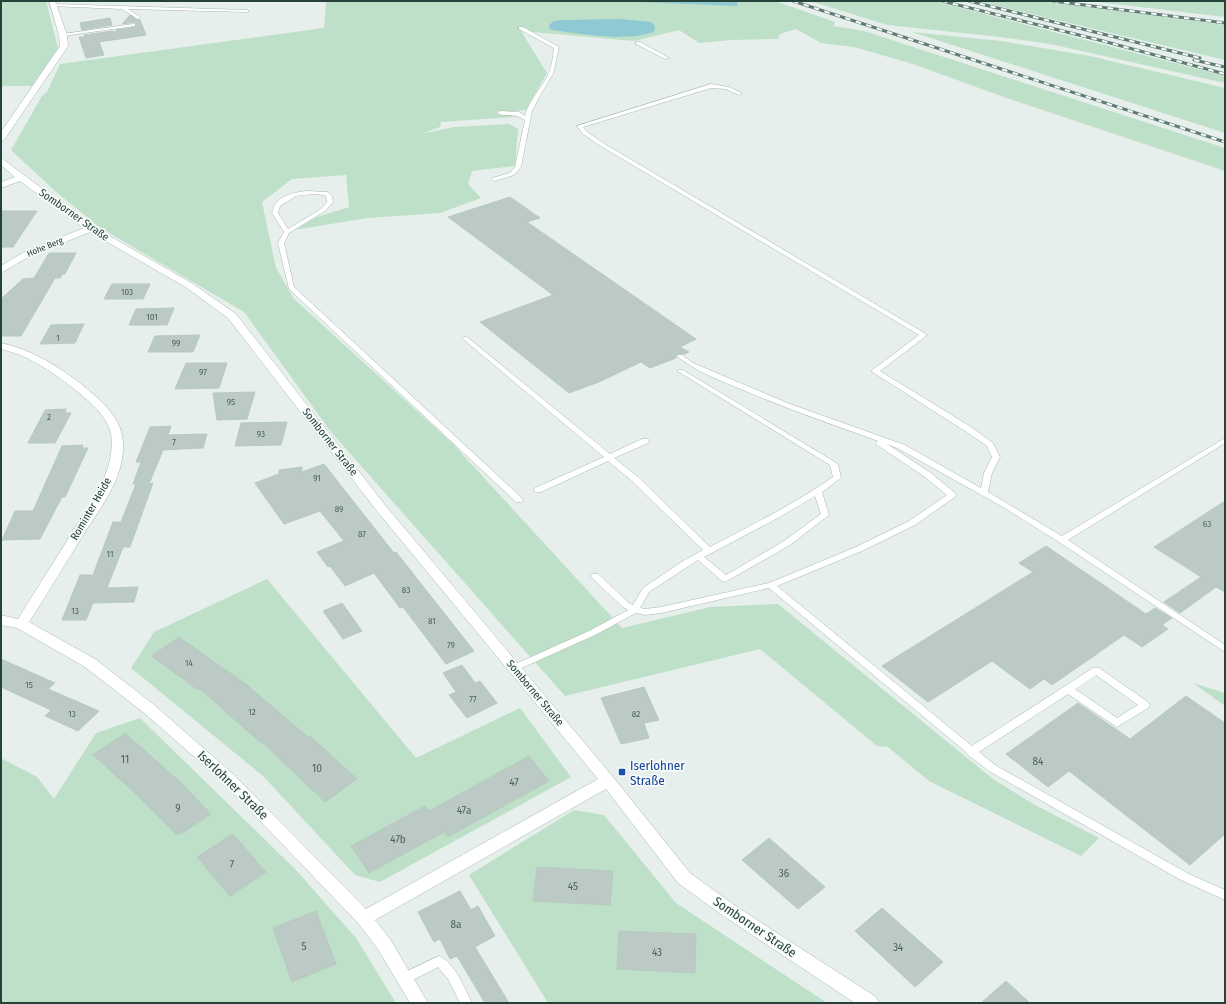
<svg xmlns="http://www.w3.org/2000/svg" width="1226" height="1004" viewBox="0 0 1226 1004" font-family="'Fira Sans Condensed',sans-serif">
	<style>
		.green { fill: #bfe0c8 }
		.water { fill: #8ec9d4 }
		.building { fill: #bbcac4; stroke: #b8c9c2 }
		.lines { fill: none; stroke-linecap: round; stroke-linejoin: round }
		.lane-casing { stroke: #a8b8b2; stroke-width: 1 }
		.street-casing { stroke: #a8b8b2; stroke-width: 1 }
		.lane { fill: #fff; fill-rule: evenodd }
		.street { fill: #fff; fill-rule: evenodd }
		.rail-casing { stroke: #5f7d75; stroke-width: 3 }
		.rail { stroke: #f7fbf9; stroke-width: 2; stroke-dasharray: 5.5; stroke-linecap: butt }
		.transit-dot { fill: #1a4fb4; stroke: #f7fbf9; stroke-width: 1.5 }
		.labels { text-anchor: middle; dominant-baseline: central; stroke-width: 3.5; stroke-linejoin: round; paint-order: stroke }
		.far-street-label { font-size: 9px; fill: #24423a; stroke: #f7fbf9 }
		.number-label { font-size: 9px; fill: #4a645c }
		.street-label { font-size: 11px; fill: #24423a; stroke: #f7fbf9 }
		.near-number-label { font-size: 11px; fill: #4a645c }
		.near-transit-label { font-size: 13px; fill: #164399; stroke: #f7fbf9; text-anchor: start }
		.near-street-label { font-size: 13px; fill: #24423a; stroke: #f7fbf9 }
	</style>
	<rect width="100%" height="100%" fill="#e6efeb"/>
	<g class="green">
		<path d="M1 1H46L58 48 32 86H1Z"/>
		<path d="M326 1H775L835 22 833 26 864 31 1225 148V171L1001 96 913 64 854 47 821 43 796 29 780 34 778 39 731 40 699 43 679 30 634 41 521 31 547 73 526 110 501 112 514 115 512 117 441 122 440 127 421 134 454 127 509 124 518 129 515 166 472 171 468 184 481 198 440 213 368 218 294 230 317 217 349 207 346 175 292 179 262 202 276 268 294 299 452 443 622 628 710 607 778 604 993 779 1035 805 1099 838 1081 856 929 781 888 747 877 746 760 649 565 696 331 432 244 312 99 227 55 191 11 150 42 96 47 92 60 64 324 28Z"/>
		<path d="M810 1H934L1225 76V83L1050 44 1000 37 887 25Z"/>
		<path d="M977 1H1041L1225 25V60Z"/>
		<path d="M1089 1H1225V17Z"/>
		<path d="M912 32 1001 41 1090 56 1225 88V133Z"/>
		<path d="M267 579 416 758 520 708 571 777 380 882 355 875 263 776 131 668 154 632Z"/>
		<path d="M1193 683 1225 693V706Z"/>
		<path d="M140 718 295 869 356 938 396 1003H1V758L37 777 54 799 96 733Z"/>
		<path d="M574 810 604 815 676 903 827 1003H548L469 875Z"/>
	</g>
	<g class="water">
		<path d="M613 1H736L738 6Z"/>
		<path d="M621 19 651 22 655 26 654 32C624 42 583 34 552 30L549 27V25L554 21 562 20Z"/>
	</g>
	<g class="building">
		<path d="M130 15 137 20H140L146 35 99 42 104 55 86 58 79 37H85L84 35 113 31 114 33 116 30 135 27 136 24 135 22 122 24Z"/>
		<path d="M110 18 112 25 82 30 80 23Z"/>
		<path d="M510 197 540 218 527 222 696 339 680 347 689 352 684 354H678L676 356V358L650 368 641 362 599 382 569 393 480 322 553 295 448 217Z"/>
		<path d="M1 211H37L13 247H1Z"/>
		<path d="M49 253H76L65 274H62L60 278H55L21 336H1V299L23 279 34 278Z"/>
		<path d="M112 284H150L143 299H104Z"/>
		<path d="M174 308 167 325H129L136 309Z"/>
		<path d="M84 324 75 343 40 344 51 325Z"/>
		<path d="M200 335 193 352H148L155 336Z"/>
		<path d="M186 363H227L219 388 175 389Z"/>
		<path d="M255 392 247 419 217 420 213 393Z"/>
		<path d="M66 409 65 413H71L55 443H28L45 410Z"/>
		<path d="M287 422 281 445 235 446 241 423Z"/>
		<path d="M171 426 168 435 207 434 203 448 163 450 149 484 153 483 130 547H123L107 588 138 587 134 602 93 603 86 620H62L80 575H93L113 522H121L136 484H133L141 462H136L150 427Z"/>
		<path d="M83 445 82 448H88L65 497H62L40 539 2 540 15 511H33L62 446Z"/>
		<path d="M324 464 394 553 396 552 474 651 446 664 403 607 400 608 374 573 345 586 330 566 328 567 317 552 344 541 320 511 284 524 255 483 279 474V470L302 467V472Z"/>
		<path d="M1225 501V592L1216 587 1180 613 1164 602 1201 577 1154 547Z"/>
		<path d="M1046 546 1146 614 1155 608 1172 618 1162 625 1168 629 1142 647 1124 635 1052 685 1044 679 1030 689 992 661 928 702 882 666 1033 572 1019 563Z"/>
		<path d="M342 603 362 631 343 639 323 611Z"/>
		<path d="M179 637 247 685 308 737 310 736 357 779 325 802 262 742 261 743 200 689 198 690 152 656Z"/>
		<path d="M1 659 55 683 48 689 99 711 78 731 45 716 51 710 1 687Z"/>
		<path d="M462 665 475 683 480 681 497 703 467 718 449 695 456 692 443 673Z"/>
		<path d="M644 687 659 720 644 723 649 738 621 744 601 698Z"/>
		<path d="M1186 696 1225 723V834L1190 865 1069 771 1048 787 1006 754 1078 703 1130 739Z"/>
		<path d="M125 733 178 780 211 814 181 834H176L135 793 93 755Z"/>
		<path d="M529 756 549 781 448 837 444 832 369 873 351 846 425 806 429 811Z"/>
		<path d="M233 834 266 872 230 896 197 857Z"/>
		<path d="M769 838 825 887 798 909 742 860Z"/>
		<path d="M537 867 613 871 610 905 533 901Z"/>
		<path d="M460 891 471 910 478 906 495 936 475 947 509 1003H485L457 956 450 959 440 939 434 942 418 912Z"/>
		<path d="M882 908 943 962 915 987 855 931Z"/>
		<path d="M316 911 336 964 292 982 273 928Z"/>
		<path d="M619 931 696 934 695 973 617 969Z"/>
		<path d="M1006 981 1030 1003H981Z"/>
	</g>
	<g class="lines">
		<defs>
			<g id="lane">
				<path d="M53 4 247 10 249 11 247 12 128 9 140 17V18L138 19 122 9 51 6V4Z"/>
				<path d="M133 24H135V26L63 36 61 35 63 34Z"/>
				<path d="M519 27H523L559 47 553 74 542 92 532 111 521 167 514 175 494 181 491 179 492 178 510 173 515 167 525 120C513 112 507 118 497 113L500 111 519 112 525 116C529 100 541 89 548 75 552 67 553 56 554 48L519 29Z"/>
				<path d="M636 42H640L669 58 665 59 636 44Z"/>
				<path d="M711 84 729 87 742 93 739 95 726 89 711 88 583 127 586 131 603 143 926 334V336L880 371 971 427 993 443 1000 457 992 473 988 492 1062 536 1225 438V443L1068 540 1225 645V652L1059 542 1003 507 899 449 887 444 931 473 955 493 956 495 955 497 915 525 862 551 777 586 972 746 1093 668H1099L1148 702 1150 705 1148 708 1117 727 1068 694 979 752 995 765 1189 874 1225 890V900L1181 880 989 771 968 755 966 752 769 588 661 613 645 615 636 613 595 635 517 670H511L509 668 511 666 589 631 628 610 623 607 592 578 591 576 592 574H598L629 603 633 605 643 588 683 561 703 550 632 481 608 461 541 492H535L534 490 535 488 604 457 463 339 462 338 463 337H467L610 454 642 439H648L649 441 648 443 614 458 638 477 710 547C752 525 794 504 833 477L830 465 679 372 677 371 679 370H683L838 464 841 478 822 492 829 515 790 545 725 582 722 581 698 560 649 592 640 608 645 609 661 607 769 583 856 547 909 521 947 495 925 477 877 445 876 443 878 441C833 425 788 409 743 390 721 381 697 372 678 357L677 356 678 355H682L693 363 726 377 790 404 905 445 981 488 984 473 992 457 987 446 965 431 871 371 919 335 599 145 582 133 577 126ZM815 496 821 514 784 541 726 575 704 557 776 519ZM1096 675 1138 705 1117 718 1075 689Z"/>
				<path d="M306 191 328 192 332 196 333 202 325 211 289 233 284 243 294 287 522 498 523 500 522 502H516L289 289 278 243 284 232 272 213C276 196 291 193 306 191ZM313 194 324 195 326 196 327 202 321 209 288 229 278 213 280 206 296 196Z"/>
				<path d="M439 956C454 962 465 989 472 1003H460L448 979 438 967 409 982 405 983 401 982 399 978 401 974Z"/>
			</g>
			<g id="street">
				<path d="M49 1H55L67 35 68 46 4 140H1V132L60 46 59 35Z"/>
				<path d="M1 158 94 227 193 284 236 314 385 505 613 777 690 873 737 907 876 997 879 1003H855L725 917 678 883 606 789 375 920 390 939 428 1003H410L378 949 358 923 223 782 143 712 85 667 17 628 1 625V615L18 619C36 590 55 560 73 531 86 511 101 491 108 467 111 457 113 445 111 434 106 414 88 400 73 388 51 371 28 355 1 349V343C33 350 60 367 86 388 101 401 118 415 122 435 124 446 123 458 120 468 113 492 98 512 85 532 66 562 48 593 29 622L95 659 153 704 233 774 366 909 598 779 377 511 228 318 187 288 90 232 30 256 1 273V266L24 252 84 228 20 181 1 188V182L15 177 1 165Z"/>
			</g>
		</defs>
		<use href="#lane" class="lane-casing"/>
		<use href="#street" class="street-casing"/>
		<use href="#lane" class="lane"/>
		<use href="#street" class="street"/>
		<defs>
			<g id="rail">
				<path d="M793 1 1225 142"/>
				<path d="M942 1 1103 41 1225 74"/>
				<path d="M969 1 1200 58"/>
				<path d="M1053 1 1225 23"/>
				<path d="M1194 60 1225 67"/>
			</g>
		</defs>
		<use href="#rail" class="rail-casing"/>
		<use href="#rail" class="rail"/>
	</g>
	<rect class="transit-dot" x="618" y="768" width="8" height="8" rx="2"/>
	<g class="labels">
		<g class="far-street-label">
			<text transform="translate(45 247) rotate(-22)">Hohe Berg</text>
		</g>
		<g class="number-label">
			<text x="127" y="292">103</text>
			<text x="152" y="317">101</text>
			<text x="58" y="338">1</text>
			<text x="176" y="343">99</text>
			<text x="203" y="372">97</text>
			<text x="231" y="402">95</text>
			<text x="49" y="417">2</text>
			<text x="261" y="434">93</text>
			<text x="174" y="442">7</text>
			<text x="317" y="478">91</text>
			<text x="339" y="509">89</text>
			<text x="1207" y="524">63</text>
			<text x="362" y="534">87</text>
			<text x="110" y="554">11</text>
			<text x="406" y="590">83</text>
			<text x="75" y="611">13</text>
			<text x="432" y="621">81</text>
			<text x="451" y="645">79</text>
			<text x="189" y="663">14</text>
			<text x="29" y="685">15</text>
			<text x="473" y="699">77</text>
			<text x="252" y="712">12</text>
			<text x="72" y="714">13</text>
			<text x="636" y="714">82</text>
		</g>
		<g class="street-label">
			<text transform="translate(74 215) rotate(35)">Somborner Straße</text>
			<text transform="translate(330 442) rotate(52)">Somborner Straße</text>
			<text transform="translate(91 509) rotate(-60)">Rominter Heide</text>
			<text transform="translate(535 693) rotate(50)">Somborner Straße</text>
		</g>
		<g class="near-number-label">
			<text x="125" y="759">11</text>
			<text x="1038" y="761">84</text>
			<text x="317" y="768">10</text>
			<text x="514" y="782">47</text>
			<text x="178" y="808">9</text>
			<text x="464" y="810">47a</text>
			<text x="398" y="839">47b</text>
			<text x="232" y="864">7</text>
			<text x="784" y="873">36</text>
			<text x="573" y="886">45</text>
			<text x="456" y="924">8a</text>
			<text x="304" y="946">5</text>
			<text x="898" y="947">34</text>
			<text x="657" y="952">43</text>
		</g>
		<g class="near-transit-label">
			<text x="630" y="765">Iserlohner<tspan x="630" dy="15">Straße</tspan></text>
		</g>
		<g class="near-street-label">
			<text transform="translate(233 785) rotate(44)">Iserlohner Straße</text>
			<text transform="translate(755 927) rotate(34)">Somborner Straße</text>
		</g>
	</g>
	<rect width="1226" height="1004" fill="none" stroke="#24423a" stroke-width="4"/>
</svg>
